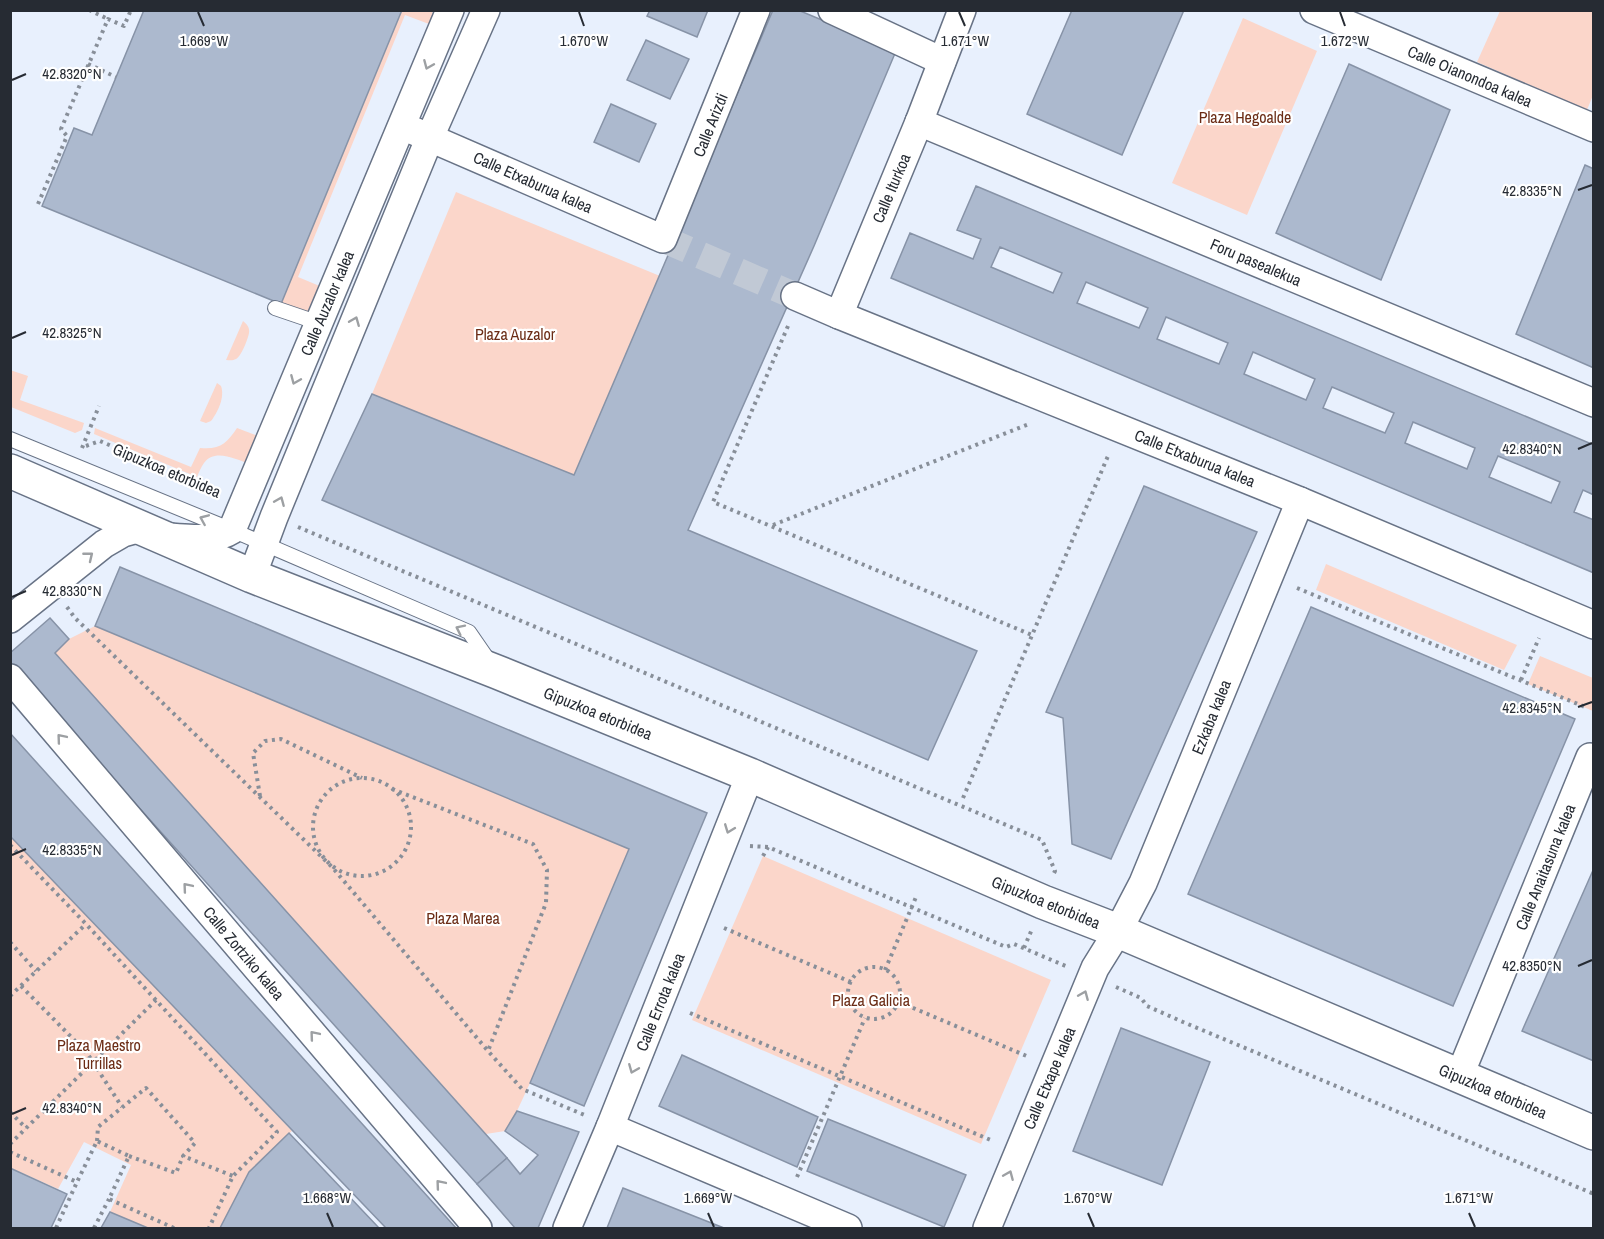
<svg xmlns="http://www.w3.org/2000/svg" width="1604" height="1239" viewBox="0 0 1604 1239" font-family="'Archivo Narrow',sans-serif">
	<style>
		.green { fill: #fbd6ca }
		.building { fill: #acb9ce; stroke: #8793a7; stroke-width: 1.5; fill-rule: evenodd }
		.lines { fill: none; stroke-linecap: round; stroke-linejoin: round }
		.street-tunnel { stroke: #c1c9d5; stroke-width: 27; stroke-dasharray: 27 14; stroke-linecap: butt }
		.lane-casing { stroke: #687386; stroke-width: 16 }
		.street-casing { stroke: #687386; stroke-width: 30 }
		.secondary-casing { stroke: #687386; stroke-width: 36 }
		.path { stroke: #888f99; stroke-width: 4; stroke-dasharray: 3 4.5; stroke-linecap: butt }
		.lane { stroke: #fff; stroke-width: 14 }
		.street { stroke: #fff; stroke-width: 27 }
		.secondary { stroke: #fff; stroke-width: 33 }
		.oneway { stroke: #9da0a3 }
		.ticks { fill: none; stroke: #262b33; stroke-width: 2 }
		.labels { text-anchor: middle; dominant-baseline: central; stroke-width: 4.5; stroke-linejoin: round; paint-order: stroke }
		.street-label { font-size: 16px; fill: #262b33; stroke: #fff }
		.park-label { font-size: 16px; fill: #6b2c15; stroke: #fff }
		.ticks-label { font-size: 15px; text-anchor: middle; fill: #262b33; stroke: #fff; stroke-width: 4.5; stroke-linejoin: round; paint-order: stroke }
	</style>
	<rect width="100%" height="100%" fill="#e8f0fd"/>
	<g class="green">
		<path d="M402 11H432L433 14 429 24 405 15 298 277 322 287 311 314 281 304Z"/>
		<path d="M1500 11H1593V95L1587 110 1477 62Z"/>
		<path d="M1243 18 1317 51 1247 215 1172 183Z"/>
		<path d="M456 192 660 276 574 475 372 394Z"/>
		<path d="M243 321C247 324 250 328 249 333 248 339 241 357 236 359 232 361 230 360 226 360Z"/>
		<path d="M10 370 28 376 20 400 84 423 82 430 75 433 11 407Z"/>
		<path d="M217 383 221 386C225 397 218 412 211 421L206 423 200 421Z"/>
		<path d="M95 428 191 467 200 448C220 450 227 443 237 428L261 437 250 464C236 459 214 448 204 463 201 467 199 472 197 477L94 434Z"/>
		<path d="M1326 564 1517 645 1504 670 1316 590Z"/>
		<path d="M95 626 629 849 530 1083 517 1111 505 1131 486 1134 55 653 69 639Z"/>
		<path d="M1540 656 1593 678V711L1528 684Z"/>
		<path d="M11 836 292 1131 249 1172 220 1228H148L110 1212 131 1165 84 1142 58 1189 11 1168Z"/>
		<path d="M763 856 1051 980 981 1144 692 1020Z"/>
	</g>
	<g class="building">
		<path d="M144 10H402L281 304 42 206 74 128 92 135Z"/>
		<path d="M650 10H708L697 37 647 16Z"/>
		<path d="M773 10H798L896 51 814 246 688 530 977 651 928 760 322 500 372 394 574 475Z"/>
		<path d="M1072 10H1184L1122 155 1027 114Z"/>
		<path d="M646 40 689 59 670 99 627 80Z"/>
		<path d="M1349 64 1450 110 1381 280 1276 233Z"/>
		<path d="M611 104 656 124 639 162 594 142Z"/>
		<path d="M1585 165 1594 169V368L1516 334Z"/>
		<path d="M976 186 1594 445V495L1583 490 1574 512 1594 520V573L891 278 910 233 973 259 981 239 957 230ZM1000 247 1062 273 1053 293 991 267ZM1086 282 1148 308 1139 328 1077 303ZM1166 317 1228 343 1219 364 1157 339ZM1253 352 1315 379 1306 400 1244 374ZM1332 387 1394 413 1385 433 1323 408ZM1413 422 1475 448 1467 469 1405 443ZM1498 456 1560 482 1551 503 1489 477Z"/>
		<path d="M1144 486 1257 532 1111 859 1072 844 1063 718 1046 712Z"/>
		<path d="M120 567 707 813 584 1106 530 1083 629 849 95 626Z"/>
		<path d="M1311 607 1575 719 1453 1006 1188 894Z"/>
		<path d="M50 618 69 639 55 653 507 1158 477 1184 10 664V653Z"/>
		<path d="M10 733 456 1228H386L10 836Z"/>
		<path d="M1594 868V1061L1522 1031Z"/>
		<path d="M1121 1028 1210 1062 1162 1185 1073 1151Z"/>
		<path d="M682 1055 818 1117 797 1167 659 1106Z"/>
		<path d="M517 1111 579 1132 538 1228H515L477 1184 507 1158 520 1174 538 1155 505 1131Z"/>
		<path d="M828 1119 966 1175 944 1227 807 1171Z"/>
		<path d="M289 1133 379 1228H220L249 1172Z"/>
		<path d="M10 1168 67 1194 51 1228H10Z"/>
		<path d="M623 1188 724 1228H607Z"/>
		<path d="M110 1212 148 1228H101Z"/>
	</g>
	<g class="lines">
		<path class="street-tunnel" d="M663 239 795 296"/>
		<defs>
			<g id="lane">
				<path d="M275 308 319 323"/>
				<path d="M10 439 232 530 469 632 489 661"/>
			</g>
			<g id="street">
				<path d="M832 10 942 61"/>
				<path d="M1314 10 1594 128"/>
				<path d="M919 122 1594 403"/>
				<path d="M414 131 663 239 756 10"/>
				<path d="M795 296 839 315 1300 501 1594 625"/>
				<path d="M839 315 919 122 962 10"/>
				<path d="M169 537C190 538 213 542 232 530L450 10"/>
				<path d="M252 576 274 517 430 137 486 10"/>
				<path d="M10 619 104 544 123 533 141 528"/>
				<path d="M10 678 478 1228"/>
				<path d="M1459 1077 1590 757"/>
				<path d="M610 1127 848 1228"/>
				<path d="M567 1228 610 1127 750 775"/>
				<path d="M987 1228 1095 968 1118 931 1143 883 1300 501"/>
			</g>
			<path id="secondary" d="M10 471 252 576 497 672 750 775 1043 902 1118 931 1594 1133"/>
		</defs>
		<use href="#lane" class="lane-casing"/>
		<use href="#street" class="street-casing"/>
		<use href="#secondary" class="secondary-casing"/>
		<g class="path">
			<path d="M89 10 108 19"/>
			<path d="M88 64 116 77"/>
			<path d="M38 204 67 136 61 129 108 19 124 26 131 10"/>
			<path d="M788 326 713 502 1032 635"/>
			<path d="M86 446 100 441 220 493"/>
			<path d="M82 448 99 406"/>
			<path d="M773 525 1029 424"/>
			<path d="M298 527 1042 840 1055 871 1053 875"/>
			<path d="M1297 588 1585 707"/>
			<path d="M67 607 75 618 332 867 488 1051 522 1089 587 1116"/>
			<path d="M1521 680 1539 638"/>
			<circle cx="362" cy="827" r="49"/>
			<path d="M392 789 533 844 547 870 546 903 488 1051"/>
			<path d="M260 796 253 753 265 741 281 739 362 778"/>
			<path d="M963 798 1108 456"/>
			<path d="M10 845 86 924 277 1132 233 1176 209 1228"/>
			<path d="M750 846 768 847 1006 947 1014 944 1068 967"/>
			<path d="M763 856 768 847"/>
			<path d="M724 928 851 982"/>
			<path d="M10 942 36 971"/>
			<path d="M1024 948 1032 929"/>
			<circle cx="874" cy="993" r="26"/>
			<path d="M885 970 916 897"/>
			<path d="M21 986 87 1053 122 1107"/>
			<path d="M1116 987 1141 998 1147 1006 1183 1022 1594 1194"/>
			<path d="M10 996 86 924"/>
			<path d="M899 1002 1029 1057"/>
			<path d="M690 1013 993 1141"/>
			<path d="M10 1112 26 1128"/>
			<path d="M97 1141 98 1127 146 1088 195 1143 183 1156 233 1176"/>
			<path d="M10 1144 156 1000"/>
			<path d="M10 1152 77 1182 97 1141 129 1156 109 1199 174 1228"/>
			<path d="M129 1156 176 1173 183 1156"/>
			<path d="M797 1177 865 1018"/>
			<path d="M56 1228 77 1182"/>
			<path d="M94 1228 109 1199"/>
		</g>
		<use href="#lane" class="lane"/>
		<use href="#street" class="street"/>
		<use href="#secondary" class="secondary"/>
	</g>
	<defs><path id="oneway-chevron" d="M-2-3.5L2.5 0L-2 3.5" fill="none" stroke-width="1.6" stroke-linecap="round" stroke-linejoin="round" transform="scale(1.5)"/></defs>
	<g class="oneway">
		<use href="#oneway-chevron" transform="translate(428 65) rotate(113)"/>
		<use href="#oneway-chevron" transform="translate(355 321) rotate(-68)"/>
		<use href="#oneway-chevron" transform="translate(295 380) rotate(113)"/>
		<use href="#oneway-chevron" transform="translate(280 501) rotate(-67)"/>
		<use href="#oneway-chevron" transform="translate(204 519) rotate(-157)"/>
		<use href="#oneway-chevron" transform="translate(89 556) rotate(-39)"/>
		<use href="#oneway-chevron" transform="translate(460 629) rotate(-154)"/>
		<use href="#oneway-chevron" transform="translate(61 738) rotate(-130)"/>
		<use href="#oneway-chevron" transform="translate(729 829) rotate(111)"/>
		<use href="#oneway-chevron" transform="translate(187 887) rotate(-130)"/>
		<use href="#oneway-chevron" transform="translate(1084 995) rotate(-67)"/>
		<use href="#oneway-chevron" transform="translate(314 1035) rotate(-130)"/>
		<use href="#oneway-chevron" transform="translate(633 1069) rotate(112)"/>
		<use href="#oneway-chevron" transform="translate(1009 1175) rotate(-67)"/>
		<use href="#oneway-chevron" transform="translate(440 1184) rotate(-130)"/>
	</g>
	<path class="ticks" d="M198 12 204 26M579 12 584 26M959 12 965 26M1340 12 1345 26M12 80 26 74M1578 190 1592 185M12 338 26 332M1578 449 1592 443M12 597 26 591M1578 707 1592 702M12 855 26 849M1578 966 1592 960M12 1114 26 1108M327 1213 333 1227M708 1213 714 1227M1088 1213 1094 1227M1469 1213 1475 1227"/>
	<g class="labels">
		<g class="street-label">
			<text transform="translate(1470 76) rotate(23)">Calle Oianondoa kalea</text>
			<text transform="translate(710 125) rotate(-68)">Calle Arizdi</text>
			<text transform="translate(533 182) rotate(24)">Calle Etxaburua kalea</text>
			<text transform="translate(891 188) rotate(-67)">Calle Iturkoa</text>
			<text transform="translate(1256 262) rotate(23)">Foru pasealekua</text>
			<text transform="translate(327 303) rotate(-67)">Calle Auzalor kalea</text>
			<text transform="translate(1195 458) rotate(22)">Calle Etxaburua kalea</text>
			<text transform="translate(167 470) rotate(23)">Gipuzkoa etorbidea</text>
			<text transform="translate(598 713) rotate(22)">Gipuzkoa etorbidea</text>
			<text transform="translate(1211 717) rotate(-68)">Ezkaba kalea</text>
			<text transform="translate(1545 867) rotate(-68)">Calle Anaitasuna kalea</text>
			<text transform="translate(1046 902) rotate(22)">Gipuzkoa etorbidea</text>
			<text transform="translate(244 953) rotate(50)">Calle Zortziko kalea</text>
			<text transform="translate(660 1002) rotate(-68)">Calle Errota kalea</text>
			<text transform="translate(1049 1078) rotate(-67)">Calle Etxape kalea</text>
			<text transform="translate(1493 1091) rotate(23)">Gipuzkoa etorbidea</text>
		</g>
		<g class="park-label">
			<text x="1245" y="117">Plaza Hegoalde</text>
			<text x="515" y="334">Plaza Auzalor</text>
			<text x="463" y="918">Plaza Marea</text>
			<text x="871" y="1000">Plaza Galicia</text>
			<text x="99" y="1045">Plaza Maestro<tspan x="99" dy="18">Turrillas</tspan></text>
		</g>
	</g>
	<g class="ticks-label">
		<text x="204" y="46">1.669°W</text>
		<text x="584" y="46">1.670°W</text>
		<text x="965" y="46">1.671°W</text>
		<text x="1345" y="46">1.672°W</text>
		<text x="72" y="79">42.8320°N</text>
		<text x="1532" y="196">42.8335°N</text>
		<text x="72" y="338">42.8325°N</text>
		<text x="1532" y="454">42.8340°N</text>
		<text x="72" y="596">42.8330°N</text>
		<text x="1532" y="713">42.8345°N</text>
		<text x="72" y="855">42.8335°N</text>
		<text x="1532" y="971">42.8350°N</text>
		<text x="72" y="1113">42.8340°N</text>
		<text x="327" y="1203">1.668°W</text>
		<text x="708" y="1203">1.669°W</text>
		<text x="1088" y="1203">1.670°W</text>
		<text x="1469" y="1203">1.671°W</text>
	</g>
	<rect width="1604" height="1239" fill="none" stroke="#262b33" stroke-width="24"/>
</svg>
